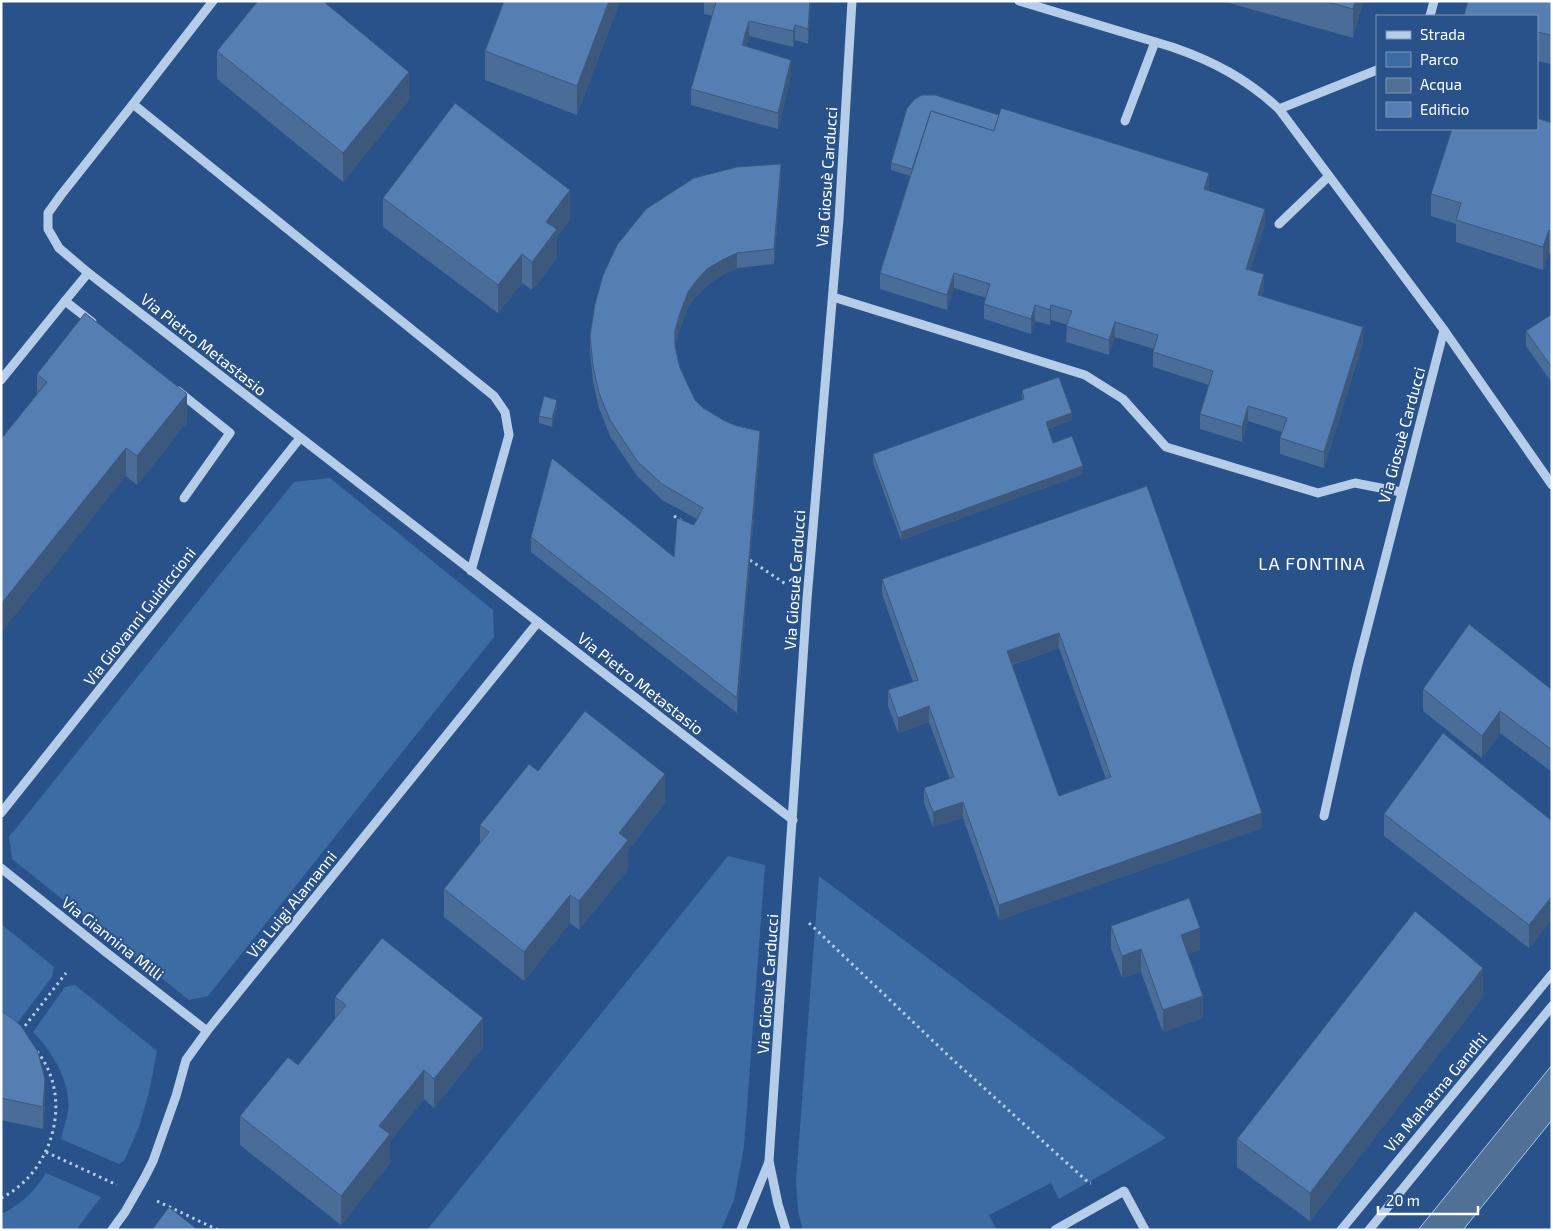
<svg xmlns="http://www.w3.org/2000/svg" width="1553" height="1231" viewBox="0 0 1553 1231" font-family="'Exo 2',sans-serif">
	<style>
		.green { fill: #3d6ca5 }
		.water { fill: #517096; stroke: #aac7e9 }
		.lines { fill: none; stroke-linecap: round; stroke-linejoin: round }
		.path { stroke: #b5cde9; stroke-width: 3; stroke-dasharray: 2.5 4; stroke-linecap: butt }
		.minor { stroke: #b5cde9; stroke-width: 9 }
		.wall { fill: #496c99; fill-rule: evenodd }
		.shaded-wall { fill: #3c587d }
		.building { fill: #557eb2; stroke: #3c587d; fill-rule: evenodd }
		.labels { text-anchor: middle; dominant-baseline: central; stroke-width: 4; stroke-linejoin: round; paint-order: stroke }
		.street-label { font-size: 16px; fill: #fff; stroke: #285289 }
		.neighbourhood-label { font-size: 18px; letter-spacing: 1px; fill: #fff; stroke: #285289 }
	</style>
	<rect width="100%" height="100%" fill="#285289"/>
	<g class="green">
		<path d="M330 478 493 610 494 637 208 996 189 1000 12 859 9 837 294 482Z"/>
		<path d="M728 856 765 865 744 1147 734 1200 721 1230H427Z"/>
		<path d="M819 876 1166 1138 1059 1199 1051 1183 989 1215 997 1230H803L798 1211 796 1181Z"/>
		<path d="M1 924 54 967 52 977 18 1022 1 1013Z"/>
		<path d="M75 985 157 1051 149 1092 139 1127 124 1161 119 1164 61 1139C63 1130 66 1121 68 1112 72 1083 52 1051 33 1032L65 987Z"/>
		<path d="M46 1173 101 1197 76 1230H1V1214C21 1205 35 1191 46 1173Z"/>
	</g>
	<path class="water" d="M1552 1065V1120L1463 1230H1418Z"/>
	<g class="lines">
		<g class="path">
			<path d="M674 516 682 521"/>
			<path d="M750 560 787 585"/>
			<path d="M809 923 952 1059 1089 1183H1091"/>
			<path d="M21 1031 66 973"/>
			<path d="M46 1152 117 1185"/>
			<path d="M1 1198C54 1172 75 1095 35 1049"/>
			<path d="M157 1201 218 1230"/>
		</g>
		<g class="minor">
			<path d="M1019 1 1172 47C1213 61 1247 79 1279 109L1444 330 1357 668 1324 816"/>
			<path d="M1430 16 1434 1"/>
			<path d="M133 104 213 1"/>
			<path d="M1279 109 1377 70"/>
			<path d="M1125 121 1155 42"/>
			<path d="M1279 224 1329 176"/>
			<path d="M833 297 1085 375 1123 399 1166 447 1318 493 1355 483 1401 492"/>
			<path d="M65 301 88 273"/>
			<path d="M1444 330 1552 485"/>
			<path d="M1 380 65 301 92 322"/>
			<path d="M178 391 230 433 184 498"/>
			<path d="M471 571 509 435 505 412 494 396 133 104 61 195 48 213V229L59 248 86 271 793 820"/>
			<path d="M1 813 300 438"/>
			<path d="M1 868 107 953 207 1031"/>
			<path d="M112 1230 125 1212 145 1177 153 1161 176 1096 186 1060 207 1031 538 622"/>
			<path d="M741 1230 769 1162"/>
			<path d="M786 1230 778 1204 769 1161 807 599 839 219 852 1"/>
			<path d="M1055 1230 1124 1191 1145 1230"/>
			<path d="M1341 1230 1552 974"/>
			<path d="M1369 1230 1552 1006"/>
		</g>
	</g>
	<g class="wall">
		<path d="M620 1 577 115 485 80V51Z"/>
		<path d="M704 1H811L808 44 795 40 793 47 749 36 746 47 791 75 778 129 691 105V89L712 16 704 14Z"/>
		<path d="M1222 1H1363L1353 38Z"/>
		<path d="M1552 1 1551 64 1537 61V16H1464V15Z"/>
		<path d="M217 51 409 100 343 182 217 79Z"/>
		<path d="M1552 123V254L1549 253 1543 270 1456 242V224L1431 216V194Z"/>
		<path d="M891 163 1209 189 1208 191 1265 224 1250 270 1264 289 1262 296 1363 342 1324 468 1280 454V438L1282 432 1248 421 1242 442 1200 429V414L1209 385 1153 367V352L1154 349 1115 337 1109 355 1066 342 1067 325 1051 320 1050 325 1035 321 1031 334 984 319V304L986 298 954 288 947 310 880 289V273L910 176 891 170Z"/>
		<path d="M781 179 774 264 737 268 724 274 707 285 696 296 688 307 679 332 675 345 680 368 695 400 703 408 760 446 737 713 531 552V537L674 557 697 519 662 500 637 476 610 436 599 408 593 382 590 351V335Z"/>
		<path d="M383 198 570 219 557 237V258L532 290 522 283 498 313 383 227Z"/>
		<path d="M1552 314V383L1526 346V331Z"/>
		<path d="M37 374 187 422 137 485 126 476 37 395Z"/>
		<path d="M1022 390 1072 420 1048 429 1053 443 1083 474 901 540 873 462V454L1022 400Z"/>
		<path d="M557 407 552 427 539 423V416Z"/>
		<path d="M1147 486 1262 828 999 920 963 818 933 827 924 803V788L950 779 929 722 898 733 888 706V690L913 682 882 594V579ZM1059 648 1106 779 1059 796 1012 665Z"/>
		<path d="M1423 689 1552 690V772L1500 733 1482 758 1423 711Z"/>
		<path d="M538 771 665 803 628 850V869L579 930 570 923 524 981 444 917V889L480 843V825Z"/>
		<path d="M1384 814 1552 821V919L1529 948 1384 836Z"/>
		<path d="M1111 926 1200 950 1188 954 1203 1018 1163 1032 1141 972 1122 978 1111 948Z"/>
		<path d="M335 997 483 1047 434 1108 424 1099 390 1141V1163L341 1225 240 1145V1116L298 1065 335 1019Z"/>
		<path d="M1483 997 1310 1221 1237 1167V1139Z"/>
		<path d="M1 1011 45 1102 43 1129 1 1120Z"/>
	</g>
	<g class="shaded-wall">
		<path d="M609 1H620L577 115V86Z"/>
		<path d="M810 1H811L808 44V29Z"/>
		<path d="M1355 1H1363L1353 38V9Z"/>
		<path d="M749 21V36L742 61V45Z"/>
		<path d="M795 25V40L793 47V31Z"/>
		<path d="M1551 35H1552V63L1551 64Z"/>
		<path d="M791 60V75L778 129V113Z"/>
		<path d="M409 72V100L343 182V153Z"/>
		<path d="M781 164V179L774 264V249Z"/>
		<path d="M1209 173V189L1204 205V189Z"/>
		<path d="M570 190V219L557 237V258L532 290V262L546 222Z"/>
		<path d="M1265 209V224L1246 284V269Z"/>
		<path d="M1549 230V253L1543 270V247Z"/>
		<path d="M737 253V268L724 274 707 285 696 296 688 307 679 332 675 347V331L679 316 688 292 696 281 707 269 724 259Z"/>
		<path d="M522 254V283L498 313V285Z"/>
		<path d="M954 273V288L947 310V295Z"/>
		<path d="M1264 274V289L1258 310V295Z"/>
		<path d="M1035 305V321L1031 334V319Z"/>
		<path d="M1051 305V320L1050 325V310Z"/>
		<path d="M1115 322V337L1109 355V340Z"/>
		<path d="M1363 327V342L1324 468V452Z"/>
		<path d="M187 394V422L137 485V456Z"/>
		<path d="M557 400V407L552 427V419Z"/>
		<path d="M1248 406V421L1242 442V427Z"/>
		<path d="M1072 413V420L1046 430V422Z"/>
		<path d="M760 431V446L737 713V698Z"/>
		<path d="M126 448V476L1 633V604Z"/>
		<path d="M1083 466V474L901 540V532Z"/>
		<path d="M1059 633V648L1007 666V651Z"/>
		<path d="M929 706V722L898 733V718Z"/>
		<path d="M1500 711V733L1482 758V736Z"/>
		<path d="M665 774V803L628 850V869L579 930V901L619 833Z"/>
		<path d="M963 802V818L933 827V812Z"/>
		<path d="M1262 813V828L999 920V905Z"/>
		<path d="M570 895V923L524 981V952Z"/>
		<path d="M1552 896V919L1529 948V925Z"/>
		<path d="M1200 928V950L1181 957V935Z"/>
		<path d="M1141 949V972L1122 978V956Z"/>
		<path d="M1483 968V997L1310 1221V1193Z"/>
		<path d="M1203 996V1018L1163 1032V1010Z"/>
		<path d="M483 1018V1047L434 1108V1079Z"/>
		<path d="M424 1070V1099L390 1141V1163L341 1225V1196L379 1126Z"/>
		<path d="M45 1079V1102L43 1129V1107Z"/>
	</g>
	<g class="building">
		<path d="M258 1H323L409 72 343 153 217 51Z"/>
		<path d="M504 1H609L577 86 485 51Z"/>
		<path d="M713 1H810L808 29 795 25 793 31 749 21 742 45 791 60 778 113 691 89 716 2Z"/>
		<path d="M1324 1H1355L1353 9Z"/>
		<path d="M1468 1H1552V35H1551L1537 32V16H1471L1464 15Z"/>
		<path d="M922 95H935L999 115 994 131 931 111 912 169 891 163 907 108 915 99Z"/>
		<path d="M455 103 570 190 546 222 557 229 532 262 522 254 498 285 383 198Z"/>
		<path d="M1001 108 1209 173 1204 189 1265 209 1246 269 1264 274 1258 295 1363 327 1324 452 1280 438 1287 418 1248 406 1242 427 1200 414 1213 371 1153 352 1158 335 1115 322 1109 340 1066 326 1072 311 1051 305 1050 310 1035 305 1031 319 984 304 990 284 954 273 947 295 880 273 931 111 994 131Z"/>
		<path d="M1537 118 1552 123V231L1549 230 1543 247 1456 220 1461 203 1431 194 1452 129H1537Z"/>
		<path d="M781 164 774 249 737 253 724 259 707 269 696 281 688 292 679 316 675 331V346L680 368 695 400 703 408 725 421 737 426 760 431 737 698 531 537 552 458 674 557 677 518 694 525 703 508 662 484 637 461 610 420 599 393 593 366 590 335 595 304 603 275 617 245 646 209 694 178 737 167Z"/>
		<path d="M85 313 187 394 137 456 126 448 1 604V439L47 382 37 374Z"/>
		<path d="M1552 314V368L1526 331Z"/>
		<path d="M1059 377 1072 413 1046 422 1053 443 1072 436 1083 466 901 532 873 454 1024 399 1022 390Z"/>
		<path d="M544 396 557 400 552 419 539 416Z"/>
		<path d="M1147 486 1262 813 999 905 963 802 933 812 924 788 954 777 929 706 898 718 888 690 918 680 882 579ZM1059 633 1111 777 1059 796 1007 651Z"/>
		<path d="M1469 624 1552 690V750L1500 711 1482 736 1423 689Z"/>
		<path d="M585 711 665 774 619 833 628 840 579 901 570 895 524 952 444 889 489 832 480 825 529 764 538 771Z"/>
		<path d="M1443 733 1552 821V896L1529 925 1384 814Z"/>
		<path d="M1189 898 1200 928 1181 935 1203 996 1163 1010 1141 949 1122 956 1111 926Z"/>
		<path d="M1415 911 1483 968 1310 1193 1237 1139Z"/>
		<path d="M382 938 483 1018 434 1079 424 1070 379 1126 390 1134 341 1196 240 1116 288 1057 298 1065 346 1005 335 997Z"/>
		<path d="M1 1011 12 1018 21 1026 38 1052 45 1079 43 1107 1 1098Z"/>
		<path d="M169 1207 198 1230H152Z"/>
	</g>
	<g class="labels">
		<g class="street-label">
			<text transform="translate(826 177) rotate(-86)">Via Giosuè Carducci</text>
			<text transform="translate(204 344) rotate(38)">Via Pietro Metastasio</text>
			<text transform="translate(1401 435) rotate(-75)">Via Giosuè Carducci</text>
			<text transform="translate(794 580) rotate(-86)">Via Giosuè Carducci</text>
			<text transform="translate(139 616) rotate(-52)">Via Giovanni Guidiccioni</text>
			<text transform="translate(641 683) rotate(38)">Via Pietro Metastasio</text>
			<text transform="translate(291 904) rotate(-51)">Via Luigi Alamanni</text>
			<text transform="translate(113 938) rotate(38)">Via Giannina Milli</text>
			<text transform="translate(767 984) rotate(-86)">Via Giosuè Carducci</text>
			<text transform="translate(1435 1092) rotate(-50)">Via Mahatma Gandhi</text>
		</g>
		<g class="neighbourhood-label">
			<text x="1312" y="563">LA FONTINA</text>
		</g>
	</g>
	<rect width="1553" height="1231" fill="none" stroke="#ffffff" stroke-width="5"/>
	<rect x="1376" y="15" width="162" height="115" fill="#285289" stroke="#7e97b8"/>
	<rect x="1386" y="31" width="25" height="8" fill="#b5cde9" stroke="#7e97b8"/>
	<text x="1420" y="40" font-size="15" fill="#ffffff">Strada</text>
	<rect x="1386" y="52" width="25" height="15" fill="#3d6ca5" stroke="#7e97b8"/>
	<text x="1420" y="65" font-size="15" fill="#ffffff">Parco</text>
	<rect x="1386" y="78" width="25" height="15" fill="#517096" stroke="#7e97b8"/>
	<text x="1420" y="90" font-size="15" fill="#ffffff">Acqua</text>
	<rect x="1386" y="102" width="25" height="15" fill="#557eb2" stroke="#7e97b8"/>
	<text x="1420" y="115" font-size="15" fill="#ffffff">Edificio</text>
	<path d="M1378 1206v8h100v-8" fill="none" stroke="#ffffff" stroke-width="2.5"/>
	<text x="1386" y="1206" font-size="15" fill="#ffffff" stroke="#285289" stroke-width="4" paint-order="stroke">20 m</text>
</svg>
